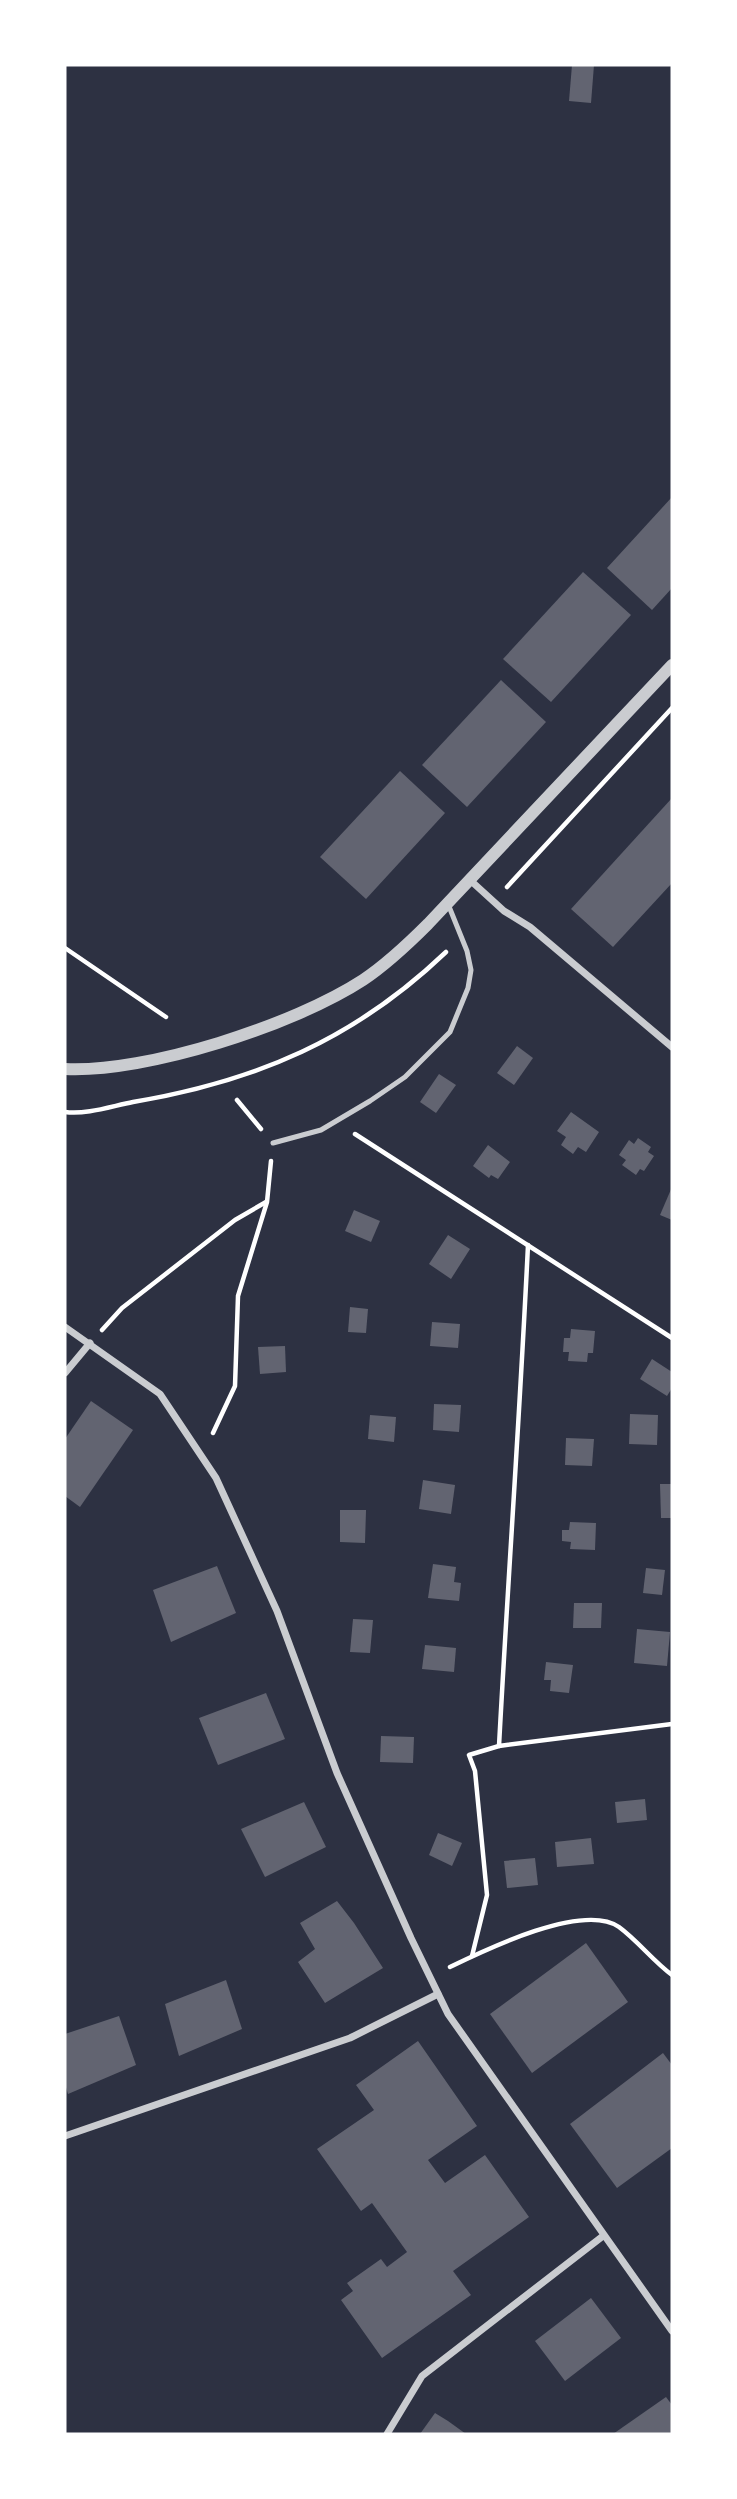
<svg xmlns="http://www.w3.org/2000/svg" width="737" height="2499" viewBox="0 0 737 2499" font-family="Cabin,sans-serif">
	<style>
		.building { fill: #626471 }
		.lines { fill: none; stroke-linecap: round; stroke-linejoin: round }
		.path { stroke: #fff; stroke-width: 4.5 }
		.service { stroke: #caccd0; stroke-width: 5 }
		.minor { stroke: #caccd0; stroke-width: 7 }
		.tertiary { stroke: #caccd0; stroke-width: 12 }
	</style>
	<rect width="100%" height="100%" fill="#2d3142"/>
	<g class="building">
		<path d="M572 65H594L591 103 569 101Z"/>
		<path d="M672 497V588L652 610 607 568Z"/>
		<path d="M583 572 631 615 551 702 503 659Z"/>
		<path d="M501 680 546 722 467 807 422 765Z"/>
		<path d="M400 771 445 813 366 899 320 857Z"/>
		<path d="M672 798V883L613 947 571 909Z"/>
		<path d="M517 1046 533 1058 514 1085 497 1073Z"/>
		<path d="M439 1074 456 1085 436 1113 420 1102Z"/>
		<path d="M571 1112 599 1132 586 1152 578 1147 573 1154 561 1145 566 1137 557 1131Z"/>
		<path d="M638 1138 651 1147 648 1152 654 1156 644 1171 640 1169 636 1175 622 1165 626 1160 619 1155 629 1140 634 1144Z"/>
		<path d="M488 1145 510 1162 498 1179 491 1175 489 1178 473 1166Z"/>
		<path d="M672 1187V1220L660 1215Z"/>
		<path d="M354 1210 380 1221 371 1242 345 1231Z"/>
		<path d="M448 1235 470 1249 451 1279 429 1264Z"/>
		<path d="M350 1307 368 1309 366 1333 348 1332Z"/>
		<path d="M432 1322 460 1324 458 1348 430 1346Z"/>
		<path d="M571 1329 595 1331 593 1353H588L587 1362 568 1361 569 1352H563L564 1338H570Z"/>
		<path d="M285 1346 286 1372 260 1374 258 1347Z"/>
		<path d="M652 1359 672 1372V1388L667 1396 640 1379Z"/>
		<path d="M91 1401 133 1430 80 1507 65 1496V1439Z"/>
		<path d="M434 1404 461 1405 459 1432 433 1430Z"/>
		<path d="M630 1414 658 1415 657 1445 629 1444Z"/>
		<path d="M370 1415 396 1417 394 1442 368 1439Z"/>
		<path d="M566 1438 594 1439 592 1466 565 1465Z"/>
		<path d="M423 1480 455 1485 451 1514 419 1509Z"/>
		<path d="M660 1484H672V1518H661Z"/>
		<path d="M340 1510H366L365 1543 340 1542Z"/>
		<path d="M570 1522 596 1523 595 1550 570 1549 571 1542 562 1541V1530H569Z"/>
		<path d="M433 1564 456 1567 454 1582 461 1583 459 1601 428 1598Z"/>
		<path d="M217 1566 236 1613 171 1642 153 1590Z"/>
		<path d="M646 1568 665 1570 662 1595 643 1593Z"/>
		<path d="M574 1603H602L601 1628H573Z"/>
		<path d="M353 1619 373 1620 370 1653 350 1652Z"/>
		<path d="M637 1629 670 1632 667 1666 634 1663Z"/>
		<path d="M425 1645 456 1648 454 1672 422 1669Z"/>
		<path d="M546 1662 573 1665 569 1693 550 1691 551 1680H544Z"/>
		<path d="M266 1693 285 1739 218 1765 199 1718Z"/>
		<path d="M381 1736 414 1737 413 1763 380 1762Z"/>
		<path d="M645 1799 647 1820 617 1823 615 1802Z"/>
		<path d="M304 1802 326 1847 265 1877 241 1829Z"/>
		<path d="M438 1833 462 1843 452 1866 429 1855Z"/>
		<path d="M591 1838 594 1864 557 1867 555 1842Z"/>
		<path d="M535 1858 538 1885 507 1888 504 1861Z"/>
		<path d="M337 1901 354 1923 383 1968 325 2003 298 1962 315 1949 300 1923Z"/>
		<path d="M586 1943 628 2002 532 2073 490 2014Z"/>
		<path d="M226 1980 242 2029 179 2056 165 2004Z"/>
		<path d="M119 2016 136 2065 68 2094 65 2084V2034Z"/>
		<path d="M418 2041 477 2126 428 2160 445 2183 485 2155 529 2217 453 2271 471 2295 382 2358 341 2300 353 2291 347 2283 381 2259 387 2267 407 2252 372 2203 361 2211 317 2149 374 2110 356 2085Z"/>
		<path d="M663 2053 672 2065V2148L617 2188 570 2124Z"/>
		<path d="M591 2298 621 2338 565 2381 535 2341Z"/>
		<path d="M666 2397 672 2405V2434H613Z"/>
		<path d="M435 2413 448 2421 466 2434H420Z"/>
	</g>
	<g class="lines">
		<g class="path">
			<path d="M507 887 672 708"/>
			<path d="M65 948 166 1017"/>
			<path d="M237 1100 261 1129"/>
			<path d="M65 1112C86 1115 112 1106 133 1102 257 1081 355 1039 446 952"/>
			<path d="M355 1134 672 1338"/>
			<path d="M528 1245C520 1412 508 1579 499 1746L672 1724"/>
			<path d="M102 1330 122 1308 235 1220 266 1202"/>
			<path d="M213 1433 235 1386 238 1296 267 1202 271 1161"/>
			<path d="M472 1956 487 1895 475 1771 469 1755 499 1746"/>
			<path d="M450 1967C485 1950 583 1902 619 1927 638 1941 653 1961 672 1975"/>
		</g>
		<path class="service" d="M273 1143 321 1130 370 1101 405 1077 450 1032 468 988 471 970 467 951 448 904"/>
		<g class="minor">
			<path d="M470 880 504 911 530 927 672 1047"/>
			<path d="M65 1327 160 1394 216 1478 277 1611 337 1773 411 1938 448 2014 672 2331"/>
			<path d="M65 1373 90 1343"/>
			<path d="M65 2136 350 2038 438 1994"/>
			<path d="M387 2434 422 2376 603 2236"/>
		</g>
		<path class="tertiary" d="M65 1069C147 1073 294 1025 363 980 387 964 408 944 428 924L672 665"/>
	</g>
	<rect width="737" height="2499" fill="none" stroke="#ffffff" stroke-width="133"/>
</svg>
